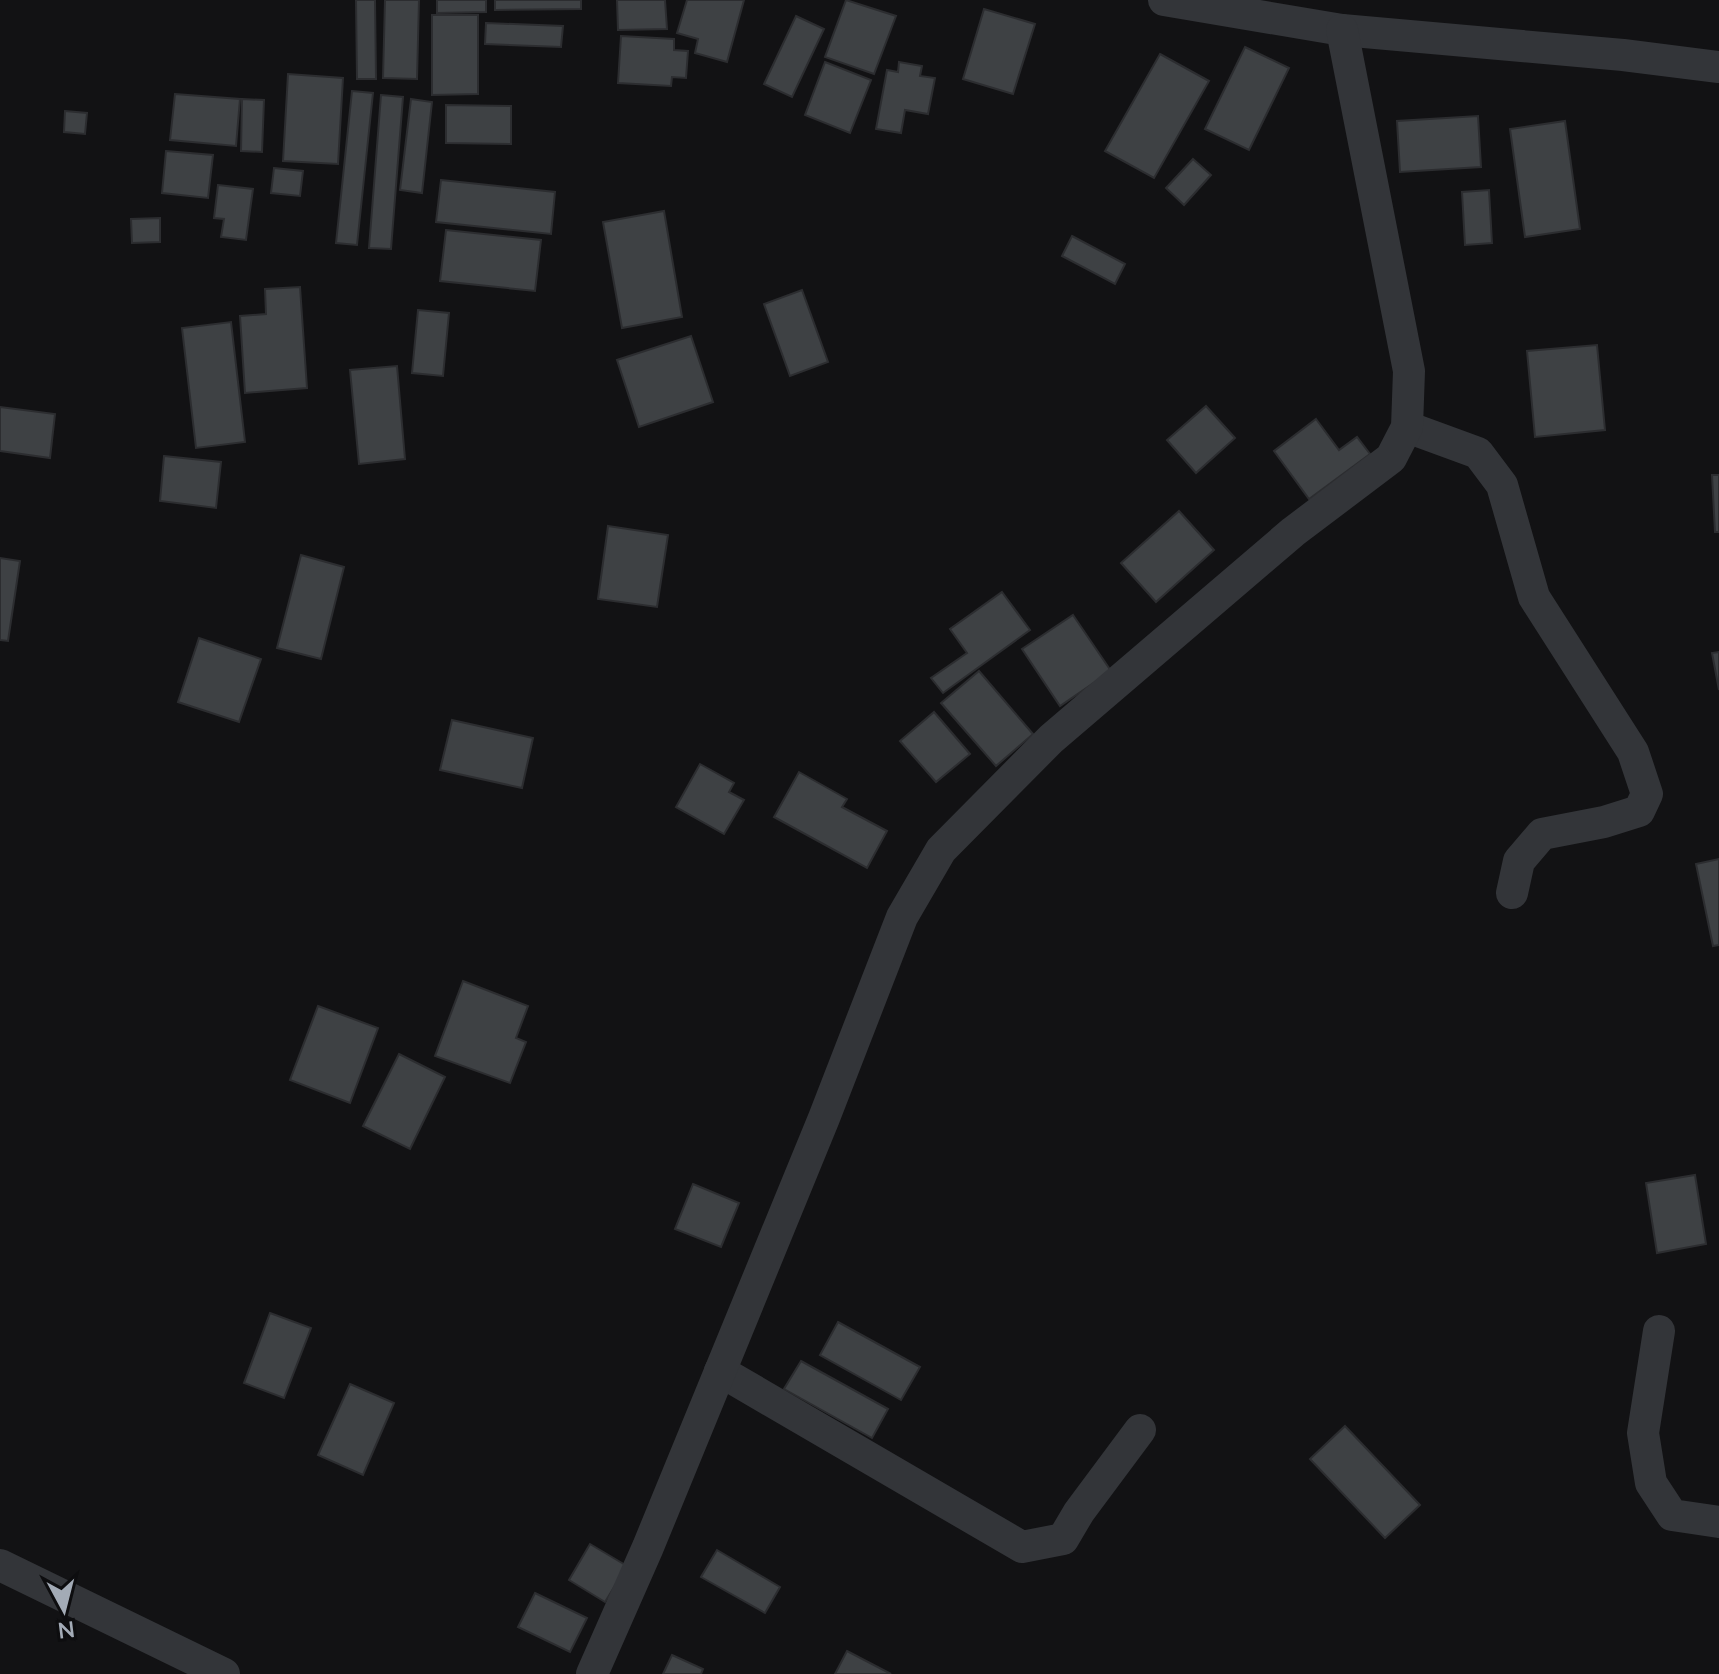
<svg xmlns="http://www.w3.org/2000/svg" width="1719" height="1674" viewBox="0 0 1719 1674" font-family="Lato,sans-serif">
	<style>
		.building { fill: #3e4144; stroke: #2c2d30; stroke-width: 2 }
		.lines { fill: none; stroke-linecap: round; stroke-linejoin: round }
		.street { stroke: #333539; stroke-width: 32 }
	</style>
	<rect width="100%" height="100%" fill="#121214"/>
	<g class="building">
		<path d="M356 0H375L376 79H357Z"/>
		<path d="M385 0H419L417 79 383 78Z"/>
		<path d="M437 0H486V12L437 13Z"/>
		<path d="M495 0H581V9L495 10Z"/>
		<path d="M617 0H665L667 29 618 30Z"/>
		<path d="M687 0H744L727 62 695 53 698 39 677 33Z"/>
		<path d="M846 0 896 16 874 74 825 57Z"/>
		<path d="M984 9 1035 24 1013 94 963 79Z"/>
		<path d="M432 15H478V94L432 95Z"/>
		<path d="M796 16 824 29 792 97 764 84Z"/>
		<path d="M486 23 563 26 561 47 485 44Z"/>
		<path d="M621 36 674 39V50L688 51 686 78 672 77 671 86 618 83Z"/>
		<path d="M1245 47 1289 68 1249 150 1205 129Z"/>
		<path d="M1160 54 1209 81 1154 178 1105 151Z"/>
		<path d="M825 62 871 80 850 133 805 115Z"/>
		<path d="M899 62 922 66 920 76 935 78 928 114 905 110 901 133 876 129 887 70 898 72Z"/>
		<path d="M288 74 343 78 338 164 283 161Z"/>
		<path d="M352 91 373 93 357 245 336 243Z"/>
		<path d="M175 94 240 99 236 146 170 140Z"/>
		<path d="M381 95 403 97 391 249 369 248Z"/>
		<path d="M242 99 264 100 262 152 241 151Z"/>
		<path d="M411 99 432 102 422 193 400 190Z"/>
		<path d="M446 105 511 106V144L446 143Z"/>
		<path d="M65 111 87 113 85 134 64 132Z"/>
		<path d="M1478 116 1481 167 1400 172 1397 121Z"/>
		<path d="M1565 121 1580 229 1525 237 1510 129Z"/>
		<path d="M166 151 213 155 208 198 162 193Z"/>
		<path d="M1193 159 1211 175 1184 205 1166 188Z"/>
		<path d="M274 168 303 171 300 196 271 193Z"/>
		<path d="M441 180 555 192 551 234 436 222Z"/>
		<path d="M218 185 253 189 246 240 221 237 224 219 214 218Z"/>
		<path d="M1489 190 1492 243 1465 245 1462 192Z"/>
		<path d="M664 211 682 317 622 328 603 222Z"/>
		<path d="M160 218V242L132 243 131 219Z"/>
		<path d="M446 230 541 240 535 291 440 281Z"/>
		<path d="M1072 236 1125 264 1115 284 1062 256Z"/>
		<path d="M300 287 307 388 245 393 240 316 266 314 265 289Z"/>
		<path d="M802 290 828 362 790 376 764 304Z"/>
		<path d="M418 310 449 313 443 376 412 373Z"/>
		<path d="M231 322 245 442 196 448 182 328Z"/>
		<path d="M691 336 713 402 639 427 617 360Z"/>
		<path d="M1597 345 1605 430 1535 437 1527 351Z"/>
		<path d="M397 366 405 459 359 464 350 370Z"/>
		<path d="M1206 406 1235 438 1196 473 1167 440Z"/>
		<path d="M0 407 55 414 50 458 0 451Z"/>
		<path d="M1316 419 1339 450 1357 437 1370 454 1309 499 1274 451Z"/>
		<path d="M164 456 221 462 216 508 160 501Z"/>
		<path d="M1712 475H1719V532H1715Z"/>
		<path d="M1179 511 1214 550 1156 602 1121 563Z"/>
		<path d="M608 526 668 535 657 607 598 599Z"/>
		<path d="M301 555 344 567 321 659 277 648Z"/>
		<path d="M0 558 20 561 8 641 0 640Z"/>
		<path d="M1002 592 1030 630 943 693 931 678 967 653 950 629Z"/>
		<path d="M1073 615 1111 671 1060 706 1022 649Z"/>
		<path d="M199 638 261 659 239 722 178 702Z"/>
		<path d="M1719 652V690L1712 653Z"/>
		<path d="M979 671 1033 734 996 766 941 703Z"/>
		<path d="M934 712 970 754 936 782 900 741Z"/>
		<path d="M452 720 533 738 522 788 440 770Z"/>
		<path d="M700 764 734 783 729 792 744 800 724 834 676 807Z"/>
		<path d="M799 772 847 799 842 807 887 831 867 868 774 817Z"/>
		<path d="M1719 859V945L1713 946 1696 864Z"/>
		<path d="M463 981 528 1006 516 1038 526 1042 510 1083 435 1056Z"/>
		<path d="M318 1006 378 1028 350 1103 290 1080Z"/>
		<path d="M399 1054 445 1077 410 1149 363 1126Z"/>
		<path d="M1695 1175 1706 1244 1657 1253 1646 1183Z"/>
		<path d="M693 1184 739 1203 721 1247 675 1229Z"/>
		<path d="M270 1313 311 1328 284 1398 244 1383Z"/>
		<path d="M838 1322 920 1367 901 1400 820 1355Z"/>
		<path d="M801 1361 888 1409 872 1438 784 1389Z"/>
		<path d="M350 1384 394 1403 363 1475 318 1455Z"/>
		<path d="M1345 1426 1420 1505 1385 1538 1310 1459Z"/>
		<path d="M590 1544 627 1566 605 1602 569 1580Z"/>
		<path d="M717 1550 780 1587 765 1613 701 1577Z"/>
		<path d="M535 1593 587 1618 570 1652 518 1627Z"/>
		<path d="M847 1651 891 1674H835Z"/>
		<path d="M672 1655 703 1669 701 1674H663Z"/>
	</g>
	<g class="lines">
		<g class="street">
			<path d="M1164 0 1342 30 1623 55 1719 67"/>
			<path d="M1407 427 1478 453 1502 485 1534 597 1633 752 1647 794 1639 811 1604 822 1542 834 1519 861 1512 893"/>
			<path d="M1659 1331 1643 1433 1651 1483 1672 1515 1719 1522"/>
			<path d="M720 1371 1022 1547 1063 1539 1079 1512 1140 1430"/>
			<path d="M0 1565 224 1674"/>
			<path d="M592 1674 648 1547 824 1118 902 917 941 850 1051 739 1293 532 1391 458 1407 427 1409 371 1342 30"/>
		</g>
	</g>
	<g transform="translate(64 1610) rotate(173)" stroke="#0d0d0f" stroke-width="6" paint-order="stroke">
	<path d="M0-6L14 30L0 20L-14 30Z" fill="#a3abb6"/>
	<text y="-12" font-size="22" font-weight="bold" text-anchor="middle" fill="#a3abb6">N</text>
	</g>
</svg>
